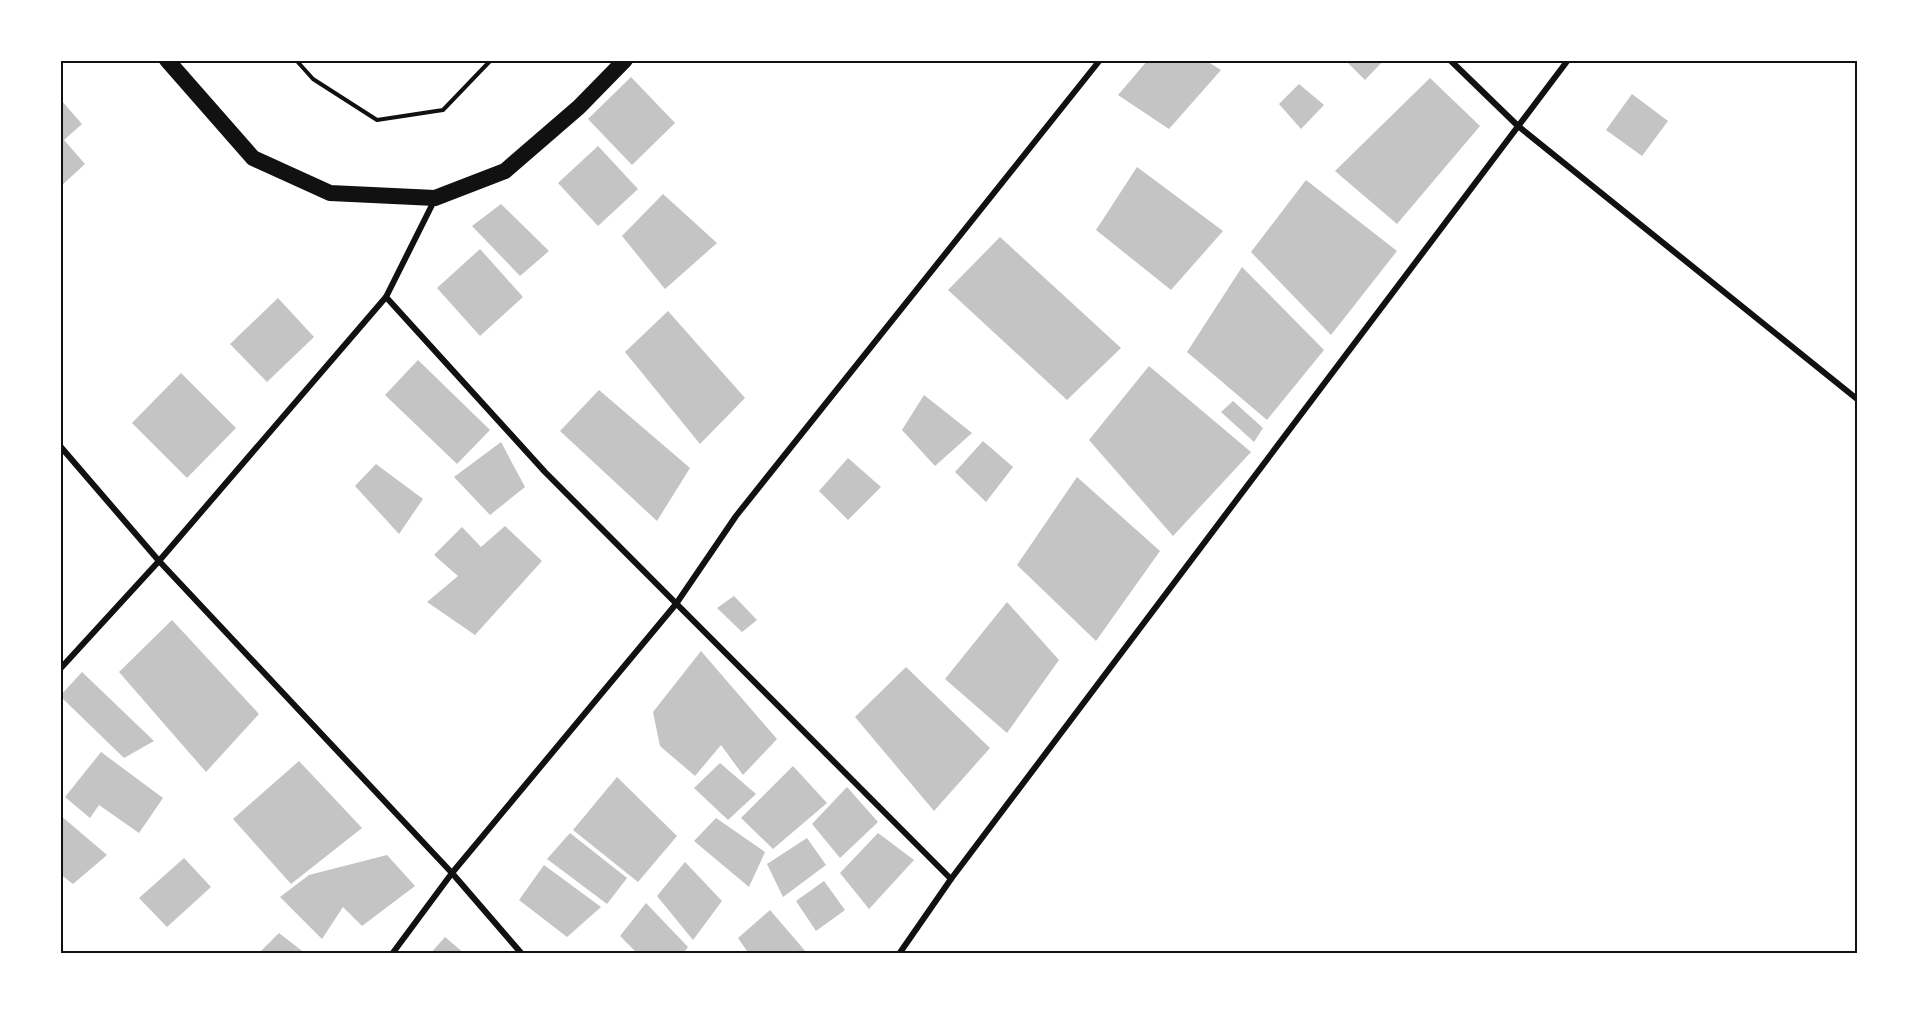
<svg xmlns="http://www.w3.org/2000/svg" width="1917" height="1014" viewBox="0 0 1917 1014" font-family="Barlow,sans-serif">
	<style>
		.building { fill: #c4c4c4 }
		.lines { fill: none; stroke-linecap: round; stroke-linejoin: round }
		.path { stroke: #111; stroke-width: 4 }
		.minor { stroke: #111; stroke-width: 6 }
		.trunk { stroke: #111; stroke-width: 16 }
		.neatline { fill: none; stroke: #111; stroke-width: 2 }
	</style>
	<rect width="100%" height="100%" fill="#fff"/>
	<g class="building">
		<path d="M1148 60H1205L1221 70 1169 129 1118 95Z"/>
		<path d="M1345 60H1384L1365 80Z"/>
		<path d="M631 77 675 123 632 165 588 119Z"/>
		<path d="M1430 78 1480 126 1397 224 1335 171Z"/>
		<path d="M1299 84 1324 105 1301 129 1279 104Z"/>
		<path d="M1632 94 1668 121 1642 156 1606 130Z"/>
		<path d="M60 99 82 124 64 140 85 164 60 187Z"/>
		<path d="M598 146 638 189 598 226 558 183Z"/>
		<path d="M1137 167 1223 231 1171 290 1096 230Z"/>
		<path d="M1306 180 1397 251 1331 335 1251 252Z"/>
		<path d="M663 194 717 243 665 289 622 236Z"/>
		<path d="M501 204 549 251 520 276 472 226Z"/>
		<path d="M1000 237 1121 348 1067 400 948 290Z"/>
		<path d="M480 249 523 297 480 336 437 288Z"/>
		<path d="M1242 267 1324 350 1267 420 1187 352Z"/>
		<path d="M278 298 314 337 267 382 230 344Z"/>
		<path d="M668 311 745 398 700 444 625 352Z"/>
		<path d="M418 360 490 430 457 464 385 395Z"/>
		<path d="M1149 366 1251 452 1173 536 1089 440Z"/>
		<path d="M181 373 236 428 187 478 132 423Z"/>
		<path d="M599 390 690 468 657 521 560 431Z"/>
		<path d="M924 395 972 433 935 466 902 430Z"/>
		<path d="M1233 401 1263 428 1254 442 1221 412Z"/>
		<path d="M983 441 1013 467 986 502 955 472Z"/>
		<path d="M501 442 525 487 490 515 454 477Z"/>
		<path d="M848 458 881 487 848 520 819 491Z"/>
		<path d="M376 464 423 499 399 534 355 486Z"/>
		<path d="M1077 477 1160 551 1096 641 1017 565Z"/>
		<path d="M505 526 542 561 475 635 427 602 458 576 434 555 462 527 481 547Z"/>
		<path d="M734 596 757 620 742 632 717 608Z"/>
		<path d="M1007 602 1059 660 1007 733 945 679Z"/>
		<path d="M172 620 259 714 206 772 119 672Z"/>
		<path d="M701 651 777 739 743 775 721 745 695 776 660 746 653 712Z"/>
		<path d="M906 667 990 748 934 811 855 717Z"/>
		<path d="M82 672 154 741 124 758 60 696Z"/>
		<path d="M101 752 163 798 139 833 99 805 90 818 65 797Z"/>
		<path d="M299 761 362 828 291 884 233 819Z"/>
		<path d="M720 763 756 794 728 820 694 788Z"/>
		<path d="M793 766 827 803 773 849 741 818Z"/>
		<path d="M617 777 677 836 638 882 573 830Z"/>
		<path d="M847 787 878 822 840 858 812 824Z"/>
		<path d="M60 815 107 855 73 884 60 874Z"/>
		<path d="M716 818 765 852 749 887 694 841Z"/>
		<path d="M570 833 627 878 607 904 547 859Z"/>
		<path d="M878 833 914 860 869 909 840 873Z"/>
		<path d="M807 838 826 865 783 897 767 864Z"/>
		<path d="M387 855 415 886 362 926 343 907 322 939 280 897 309 875Z"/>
		<path d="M184 858 211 887 167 927 139 898Z"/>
		<path d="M685 862 722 901 693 940 657 896Z"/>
		<path d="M544 865 601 907 567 937 519 900Z"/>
		<path d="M824 881 845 910 816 931 796 901Z"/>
		<path d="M646 903 688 947 683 954H638L620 936Z"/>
		<path d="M770 910 807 953 806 954H749L738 938Z"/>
		<path d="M279 933 306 954H258Z"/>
		<path d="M445 937 465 954H430Z"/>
	</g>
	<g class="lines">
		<path class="path" d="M296 60 313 79 377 120 443 110 491 60"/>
		<g class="minor">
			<path d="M1450 60 1518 126 1857 399"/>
			<path d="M386 297 545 472 951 879"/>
			<path d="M60 446 159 561 452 873 522 954"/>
			<path d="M60 669 159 561 386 297 434 201"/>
			<path d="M392 954 452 873 676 604 736 516 1100 60"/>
			<path d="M899 954 951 879 1568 60"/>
		</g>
		<path class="trunk" d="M167 60 253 158 330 193 435 198 505 171 579 107 625 60"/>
	</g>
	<rect width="1917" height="1014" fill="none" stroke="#ffffff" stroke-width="123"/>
	<rect x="62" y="62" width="1794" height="890" class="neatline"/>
</svg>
